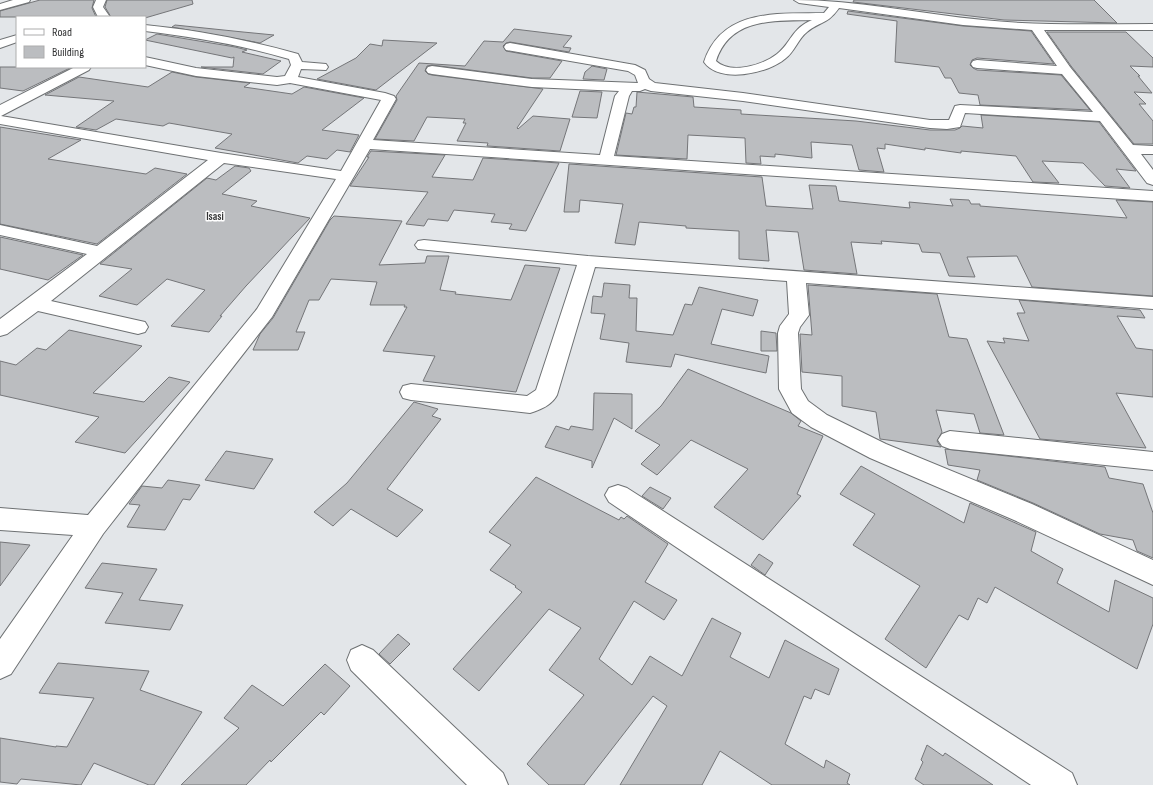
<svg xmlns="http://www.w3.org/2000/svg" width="1153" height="785" viewBox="0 0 1153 785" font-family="'Sofia Sans Condensed',sans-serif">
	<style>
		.building { fill: #bbbdc0; stroke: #757679 }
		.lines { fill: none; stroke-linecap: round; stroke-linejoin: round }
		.minor-casing { stroke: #6e7173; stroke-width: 2 }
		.minor { fill: #fff; fill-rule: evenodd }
		.labels { text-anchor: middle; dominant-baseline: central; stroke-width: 3; stroke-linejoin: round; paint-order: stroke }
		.far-quarter-label { font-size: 11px; font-weight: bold; fill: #323334; stroke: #fff }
	</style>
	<rect width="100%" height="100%" fill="#e3e6e9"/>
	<g class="building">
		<path d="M40 0H94L92 8 96 17H0V11Z"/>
		<path d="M107 0H192L193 4 145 18V17H111L105 7Z"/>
		<path d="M854 0H1094L1117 23 1004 20 853 2Z"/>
		<path d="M848 11 963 26 1031 31 1054 64 977 58 972 60 970 65 973 68 977 70 1061 75 1090 110 980 105 978 95 959 93 951 78H945L939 67 895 62 897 21 847 14Z"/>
		<path d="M175 25 243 32 274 35 260 43 172 27Z"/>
		<path d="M514 29 572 36 563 47 571 48 569 52 510 42 506 43 503 46 506 51 562 61 550 78H532L432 65 427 66 425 71 428 74 432 75 543 89 517 128 518 129 533 116 570 119 560 151 488 146H487L488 143 457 141 466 123H463L465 119 427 117 414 141 375 139 397 100 396 96 419 63 465 66 484 41 503 42Z"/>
		<path d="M1047 32H1126L1153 58V67L1130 66 1140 76H1138L1152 93 1134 92 1146 104H1139L1153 121V144H1134L1071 66Z"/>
		<path d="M157 34 235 47 247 50 242 52 281 61 263 74 201 67H233L234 57 232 58 145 40Z"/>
		<path d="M383 40 437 43 376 90 317 79 356 58 370 44 382 46Z"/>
		<path d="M592 66 607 69 604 80 583 79 585 72Z"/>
		<path d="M0 67H72L23 91 0 88Z"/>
		<path d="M172 72 196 77 250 83 244 87 292 94 304 87 364 98 322 130 359 135 350 152 337 150 327 159 307 156 298 163 215 148 232 134 169 123 163 126 116 119 96 130 76 127 114 101 45 95 79 77 148 87Z"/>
		<path d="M580 91 602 92 597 118 572 117Z"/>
		<path d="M637 92 693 97 694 107 741 110V114L856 121 930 130H955L960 128 962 126 983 128 981 115 1099 122 1136 171 1116 169 1130 188 1105 186 1083 163 1042 161 1059 183 1033 182 1016 156 961 151V153L925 148V150L885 144V149L877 148 884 172 859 170 852 145 811 142 812 158 775 154V157L760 156 761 164 746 163 745 138 688 135 687 159 616 155 626 113 632 114 634 107H636Z"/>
		<path d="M0 127 81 140 48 159 146 174 155 168 187 174 97 244 0 224Z"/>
		<path d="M371 151 445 155 432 177 473 180 483 158 559 163 526 231 509 229 512 224 491 222 495 214 454 210 448 221 428 219 424 226 406 224 428 192 350 186 369 157H367Z"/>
		<path d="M569 164 762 177 766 206 813 209 809 185 836 186 839 201 910 208 909 202 953 206 950 199 969 200 971 204H980V206L1127 218 1116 200 1153 202V296L1032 287 1017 256 967 257 975 277 949 276 940 253 922 252 919 244 881 241 882 244 851 242 857 274 804 270 798 232 766 230 769 261 739 259V231L686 228V226L639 222 635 245 615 243 623 204 580 200 579 212H564Z"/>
		<path d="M235 166 249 168 251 171 222 194 257 201 251 206 310 218 246 286 220 316H222L209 332 171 326 205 290 167 279 137 305 99 296 132 269 100 264 207 178 216 180Z"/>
		<path d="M334 216 402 221 379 265 425 263 427 256H449L440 290 456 292 455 294 511 300 525 265 560 268 516 392 423 381 435 356 383 351 407 307H404L405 305H370L377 282 331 279 319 300H309L296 332H305L298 350H253L260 334 273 318 330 220Z"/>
		<path d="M0 237 83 255 48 280 0 269Z"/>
		<path d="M604 283 630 285 629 298H637L636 331 673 335 685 304 692 305 699 287 758 300 753 316 722 309 711 344 769 356 766 373 675 354 671 367 626 362 629 343 600 339 605 314 591 313 593 296 602 297Z"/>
		<path d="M808 285 937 294 949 337 967 339 1004 435 980 433 974 414 936 410 942 432 937 441 941 447 880 439 876 412 842 406V376L802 372 800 334 812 335Z"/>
		<path d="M1019 300 1140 310 1145 318 1117 316 1136 348 1153 350V397L1116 393 1146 448 1040 439 987 341 1005 343 1003 338 1029 341 1017 313H1025Z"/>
		<path d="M69 330 142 346 93 393 144 402 169 377 190 382 125 453 75 442 99 417 0 395V361L16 365 37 348 46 350Z"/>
		<path d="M761 331 776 333 777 351H761Z"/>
		<path d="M688 369 791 413 801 421 798 426 823 436 797 494 801 496 763 540 714 507 748 469 691 440 657 475 641 464 660 445 635 431 661 406Z"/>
		<path d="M594 393 632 394V429L614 418 592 468V461L545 447 556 426 569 430 571 426 593 430Z"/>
		<path d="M414 402 438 409 432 416 441 419 387 489 423 510 397 537 351 509 333 526 314 512 347 483Z"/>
		<path d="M945 449 1105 467 1109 478 1143 484 1153 513V558L1137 551 1133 540 1100 534 1033 503 977 480 980 470 948 465Z"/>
		<path d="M226 451 273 459 254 489 205 480Z"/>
		<path d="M861 466 964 523 970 503 1036 532 1031 551 1063 569 1057 583 1109 612 1115 580 1153 598V624L1137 669 995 587 987 603 978 598 968 620 959 615 926 668 885 639 920 586 853 545 875 514 840 494Z"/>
		<path d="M536 477 619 520 621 517 624 519 627 516 668 544 645 582 677 600 664 620 634 601 599 659 632 685 650 656 682 676 712 618 741 633 730 657 769 678 785 640 839 669 829 695 815 689 811 699 804 696 785 744 824 768 826 760 850 774 847 783 850 785H772L720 751 702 785H620L667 706 653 696 584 785H549L527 764 584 695 549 670 581 628 549 609 479 691 453 669 522 592 515 587 516 586 490 570 511 545 489 532Z"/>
		<path d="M168 480 200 485 190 500 183 499 165 530 127 527 140 505 129 504 142 486 162 488Z"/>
		<path d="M650 487 671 498 663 509 642 496Z"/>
		<path d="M0 542 30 545 0 586Z"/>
		<path d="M759 554 773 563 765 575 751 565Z"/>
		<path d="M102 563 157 569 139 600 183 605 170 630 105 623 123 593 85 588Z"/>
		<path d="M398 634 410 644 390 664 379 654Z"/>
		<path d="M58 663 149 671 140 690 202 712 154 785H149L94 763 81 785 21 779 17 784 0 782V738L56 747V746L67 747 94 698 39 693Z"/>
		<path d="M325 664 350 686 324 715 321 712 271 762 270 760 246 785H181L239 728 224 718 252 685 283 706Z"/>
		<path d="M927 745 943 756 945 753 993 785H924L915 779 923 762 921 760Z"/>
	</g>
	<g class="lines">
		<defs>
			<g id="minor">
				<path d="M13 0H30L29 2 0 10V4Z"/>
				<path d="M96 0H106L103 7 110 17H98L93 7Z"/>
				<path d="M794 0C857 0 920 14 983 20 1039 26 1097 24 1153 24V30H1044L1070 67 1133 145 1153 146V154H1141L1153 170V185L1147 183 1100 121 965 113 960 127 947 129 930 128 743 101 651 91 645 89 640 91H632L629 96 614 156 1153 191V201L370 149 272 317 103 534 11 674 0 679V639L73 535 0 530V508L88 515 257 309 336 179 224 163 51 301 145 322 148 327 145 332 138 334 38 311 7 334 0 336V319L87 254 0 235V225L97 246 208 160 0 124V105L75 67H91L89 70 1 116 221 153 341 171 381 100 290 83 277 85 196 76 145 65V57L196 68 277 77 285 76 291 65 289 59C242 45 193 37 145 31V25C196 30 249 40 298 54L302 62 326 64 328 67 326 70 301 69 298 77 385 93 394 96 396 99 373 140 600 155 615 96 619 91 532 87 432 74 428 73 426 70 428 67 432 66 532 79 638 83 635 75 628 71 506 50 504 47 506 44 510 43 635 65 645 70 649 79 655 83 743 93 930 120H949L955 106 960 105 1093 112 1062 74 977 68 973 67 971 64 973 61 977 60 1057 66 1032 30 963 25 839 8C827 25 820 21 807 32 798 39 795 51 786 58 768 74 719 84 704 62 722 8 778 14 824 13L829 7 799 3ZM812 20C791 29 792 42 777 54 763 65 731 75 716 61 730 17 775 21 812 20Z"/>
				<path d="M17 35V42L0 48V40Z"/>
				<path d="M424 240 588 256 1153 297V309L806 283 809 315 800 327 798 333 801 389 808 401 827 415 886 444 1032 504 1153 560V585L1014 520 870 458 811 427 792 413 779 389 778 333 780 326 789 314 787 281 595 267 557 395C552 405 540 410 530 413L411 400 403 398 400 392 403 386 411 384 527 396 536 390 577 265 418 249 415 245 418 241Z"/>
				<path d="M950 431 1153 452V470L950 449 942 446 938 440 942 434Z"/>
				<path d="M618 485 627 488 1072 773 1077 785H1031L609 502 605 495 609 488Z"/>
				<path d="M362 645 373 650 503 773 508 785H467L351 670 347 660 351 650Z"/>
			</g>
		</defs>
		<use href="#minor" class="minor-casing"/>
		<use href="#minor" class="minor"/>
	</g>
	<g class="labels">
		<g class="far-quarter-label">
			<text x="215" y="216">Isasi</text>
		</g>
	</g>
	<rect x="16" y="16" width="130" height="52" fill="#ffffff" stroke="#adadae"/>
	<rect x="24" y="29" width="20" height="6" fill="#ffffff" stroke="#adadae"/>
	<text x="52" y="36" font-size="12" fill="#323334">Road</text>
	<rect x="24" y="46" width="20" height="12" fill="#bbbdc0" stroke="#adadae"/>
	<text x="52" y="56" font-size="12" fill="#323334">Building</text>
</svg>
